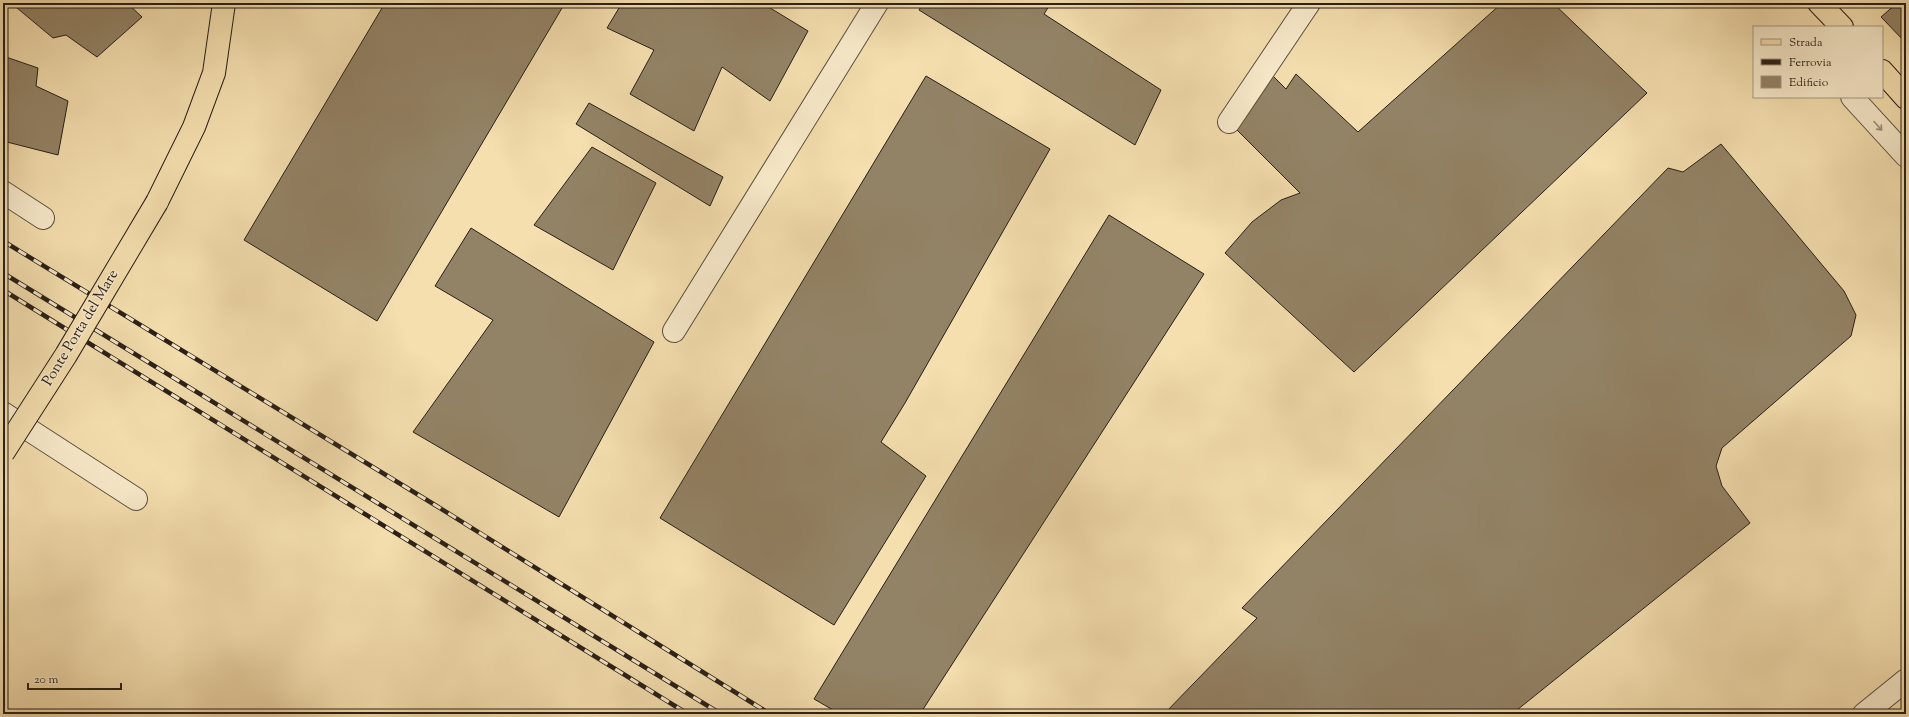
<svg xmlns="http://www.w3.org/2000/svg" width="1909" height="717" viewBox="0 0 1909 717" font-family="'Sorts Mill Goudy',serif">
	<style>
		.building { fill: #938366; stroke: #281f17 }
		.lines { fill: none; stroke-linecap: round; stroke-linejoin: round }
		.minor-casing { stroke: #5b4f3d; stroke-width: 24 }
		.major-casing { stroke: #281f17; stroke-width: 24 }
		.minor { stroke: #f8eacb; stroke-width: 22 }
		.major { stroke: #f5dfaf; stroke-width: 22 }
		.rail-casing { stroke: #281f17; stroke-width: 4.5 }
		.rail { stroke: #f8eacb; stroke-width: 3; stroke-dasharray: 9; stroke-linecap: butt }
		.major-bridge-casing { stroke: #281f17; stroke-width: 24; stroke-linecap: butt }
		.major-bridge { stroke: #f5dfaf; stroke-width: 22 }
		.oneway { stroke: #9a8f7a }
		.labels { text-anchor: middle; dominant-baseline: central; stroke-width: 3; stroke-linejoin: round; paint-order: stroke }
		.street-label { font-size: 15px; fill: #281f17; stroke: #f8eacb }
	</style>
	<rect width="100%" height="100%" fill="#f5dfaf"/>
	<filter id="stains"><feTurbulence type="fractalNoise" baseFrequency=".005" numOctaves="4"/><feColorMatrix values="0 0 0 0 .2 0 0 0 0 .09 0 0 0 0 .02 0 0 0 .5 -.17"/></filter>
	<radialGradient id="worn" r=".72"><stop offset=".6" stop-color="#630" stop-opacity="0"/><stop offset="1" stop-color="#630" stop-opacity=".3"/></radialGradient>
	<g class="building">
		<path d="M11 3H127L142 17 97 57 66 35 53 38Z"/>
		<path d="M385 3H565L377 321 244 240Z"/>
		<path d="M622 3H762L808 31 770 101 722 67 694 131 630 94 654 50 607 28Z"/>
		<path d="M923 3H1051L1044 14 1161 90 1135 145 919 10Z"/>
		<path d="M1502 3H1553L1647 93 1354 372 1225 253 1252 222 1281 200 1300 193 1234 127 1271 74 1286 89 1296 74 1358 132Z"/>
		<path d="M1897 3H1906V43L1881 17Z"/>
		<path d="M3 56 38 68 36 86 68 101 58 155 3 141Z"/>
		<path d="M926 76 1050 149 905 403 881 442 926 476 834 625 660 518Z"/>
		<path d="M589 103 723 177 710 206 576 124Z"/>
		<path d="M1721 144 1844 291 1856 315 1851 336 1722 448 1716 466 1722 486 1750 523 1512 714H1164L1257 618 1242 608 1668 168 1683 172Z"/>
		<path d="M592 147 656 183 613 270 534 225Z"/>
		<path d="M1109 215 1204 274 920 714H840L814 699Z"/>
		<path d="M471 228 654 342 559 517 413 432 493 320 435 286Z"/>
	</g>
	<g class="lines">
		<defs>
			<g id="minor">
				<path d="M1852 97 1906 156"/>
				<path d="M1229 122 1309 3"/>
				<path d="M3 192 43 218"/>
				<path d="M674 331 877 3"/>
				<path d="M3 413 136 499"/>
				<path d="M1864 714 1906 680"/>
			</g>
			<g id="major">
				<path d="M1819 3 1842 27"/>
				<path d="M1882 71 1906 98"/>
				<path d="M157 202 194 127 214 73 224 3"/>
			</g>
		</defs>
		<use href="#minor" class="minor-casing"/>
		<use href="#major" class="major-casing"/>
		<use href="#minor" class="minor"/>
		<use href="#major" class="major"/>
		<defs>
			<g id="rail">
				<path d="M3 241 435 505 770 714"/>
				<path d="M3 273 721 714"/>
				<path d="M3 290 688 714"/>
			</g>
		</defs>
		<use href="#rail" class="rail-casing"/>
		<use href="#rail" class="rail"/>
		<defs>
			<path id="major-bridge" d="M3 453 66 355 157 202"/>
		</defs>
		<use href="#major-bridge" class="major-bridge-casing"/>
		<use href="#major-bridge" class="major-bridge"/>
	</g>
	<defs><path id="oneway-shaft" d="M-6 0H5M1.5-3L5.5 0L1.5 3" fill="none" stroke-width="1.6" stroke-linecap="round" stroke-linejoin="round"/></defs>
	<use class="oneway" href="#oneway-shaft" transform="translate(1878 126) rotate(48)"/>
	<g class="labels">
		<g class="street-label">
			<text transform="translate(81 328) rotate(-59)">Ponte Porta del Mare</text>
		</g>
	</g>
	<rect width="1909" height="717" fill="none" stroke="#f5dfaf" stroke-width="16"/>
	<rect x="4" y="4" width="1901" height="709" fill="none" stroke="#281f17" stroke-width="2"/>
	<rect x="8" y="8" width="1893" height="701" fill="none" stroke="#281f17"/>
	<rect x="1753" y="26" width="130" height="72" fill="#f8eacb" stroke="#a59983"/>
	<rect x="1761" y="39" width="20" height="6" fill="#f5dfaf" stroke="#a59983"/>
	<text x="1789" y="46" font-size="12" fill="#281f17">Strada</text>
	<rect x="1761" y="59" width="20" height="6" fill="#281f17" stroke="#a59983"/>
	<text x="1789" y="66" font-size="12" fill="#281f17">Ferrovia</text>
	<rect x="1761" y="76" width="20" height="12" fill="#938366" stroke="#a59983"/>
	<text x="1789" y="86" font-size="12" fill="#281f17">Edificio</text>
	<path d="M28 683v6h93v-6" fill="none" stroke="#281f17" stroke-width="2"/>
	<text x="34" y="683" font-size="12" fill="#281f17" stroke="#f8eacb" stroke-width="3" paint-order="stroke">20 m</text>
	<rect width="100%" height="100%" filter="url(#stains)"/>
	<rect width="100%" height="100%" fill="url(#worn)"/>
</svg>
